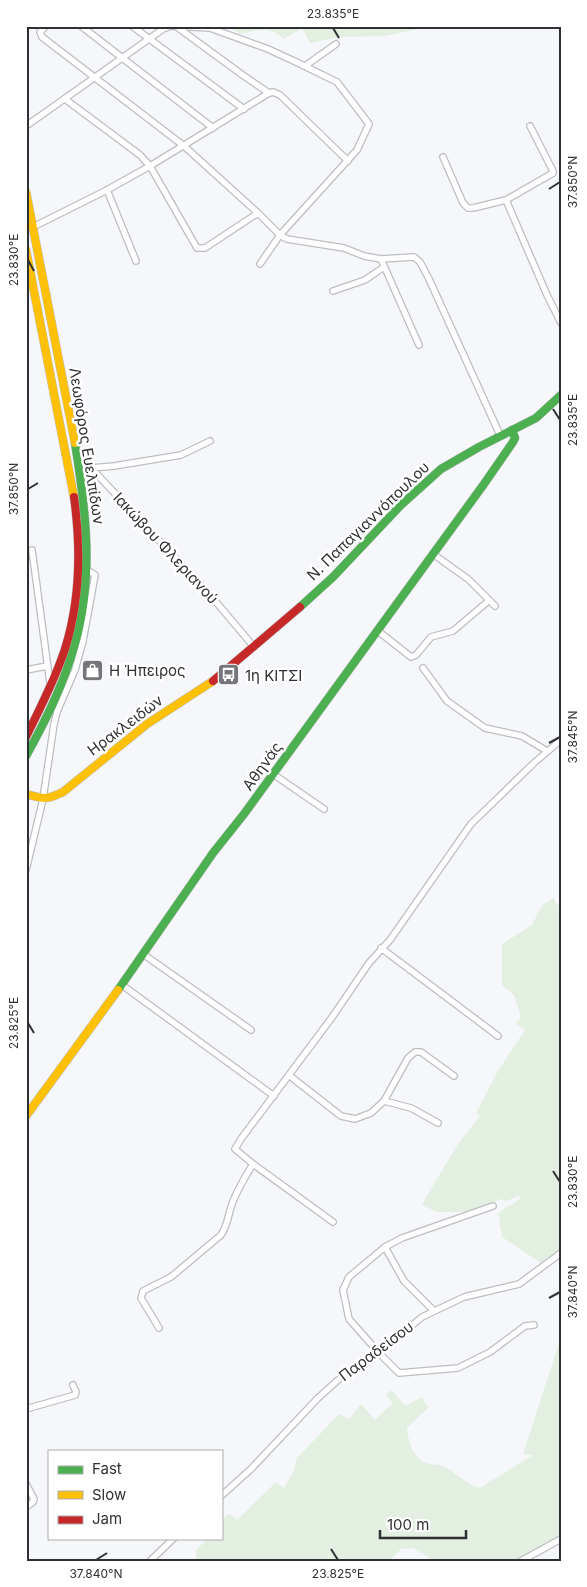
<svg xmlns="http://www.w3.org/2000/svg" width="587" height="1587" viewBox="0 0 587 1587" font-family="Inter,sans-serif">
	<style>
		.green { fill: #e2efe1 }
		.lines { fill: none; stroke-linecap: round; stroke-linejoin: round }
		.street-casing { stroke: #bdbec2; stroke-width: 8 }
		.fast-casing { stroke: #bdbec2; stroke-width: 9 }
		.slow-casing { stroke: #bdbec2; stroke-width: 9 }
		.jam-casing { stroke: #bdbec2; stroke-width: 9 }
		.street { stroke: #fefefe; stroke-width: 5.5 }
		.fast { stroke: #4caf50; stroke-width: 8 }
		.slow { stroke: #ffc107; stroke-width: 8 }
		.jam { stroke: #c62828; stroke-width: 8 }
		.ticks { fill: none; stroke: #2e3033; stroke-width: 2 }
		.labels { text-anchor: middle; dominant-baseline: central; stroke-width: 5; stroke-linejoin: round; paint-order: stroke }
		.street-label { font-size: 15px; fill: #2e3033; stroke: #fff }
		.poi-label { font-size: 15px; fill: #2e3033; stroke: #fff; text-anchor: start }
		.neatline { fill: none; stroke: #2e3033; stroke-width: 2 }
		.ticks-label { font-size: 12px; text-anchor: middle; fill: #2e3033 }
	</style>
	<rect width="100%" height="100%" fill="#f6f7fb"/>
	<g class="green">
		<path d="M228 26H432L384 36 339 37 310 43 302 28 284 39C269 25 258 30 240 34Z"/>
		<path d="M554 898 557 905 561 904V1246L557 1251 541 1263 502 1237 498 1213 520 1199 519 1196 506 1201 501 1199 477 1210 456 1212H436L422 1204 458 1144 480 1116 476 1113 498 1071 525 1030 516 1024 521 1017 514 995 502 985V944L532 925 542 905Z"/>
		<path d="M561 1337V1536L516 1561H438L429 1558 413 1548 401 1549 389 1561H196V1550L208 1538H221V1520L229 1514 237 1520 276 1482 284 1488 294 1471 297 1458 339 1414 349 1419 361 1404 375 1420 393 1403 386 1394 392 1390 405 1406 422 1397 428 1408 407 1428C408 1440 412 1456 424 1462 429 1465 437 1464 443 1466 457 1473 464 1483 480 1488L533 1455 523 1454Z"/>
	</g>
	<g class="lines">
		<defs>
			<g id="street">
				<path d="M46 26 40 32 42 37 184 146 258 213 280 235 287 239 344 248 364 256 381 259 414 257 420 262 429 279 500 435"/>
				<path d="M81 26 213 128"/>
				<path d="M132 26 244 109"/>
				<path d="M177 27 244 76 269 93"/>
				<path d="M305 66 336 44"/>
				<path d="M65 99 140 155 150 166 197 248H205L258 213"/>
				<path d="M26 126 163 29 171 26 210 28 268 49 294 61 337 82 369 124 357 150 280 235 260 264"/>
				<path d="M443 157 463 203 468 208H473L506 200 553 173V171L530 126"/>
				<path d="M107 190 136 261"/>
				<path d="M506 200 547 295 561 323"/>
				<path d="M33 227 107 190 150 166 269 93 273 92 280 95 348 161"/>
				<path d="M381 259 419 345"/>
				<path d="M333 291 365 280 384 267"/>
				<path d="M77 453 211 596 254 647"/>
				<path d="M91 468 114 466 181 455 210 441"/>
				<path d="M32 550 50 683"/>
				<path d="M433 554 468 579 495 606"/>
				<path d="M378 631 411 657 416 655 431 637 453 631 486 603"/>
				<path d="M423 668 447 701 485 728 522 736 547 751"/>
				<path d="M26 670 47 666"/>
				<path d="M273 774 324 809"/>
				<path d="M26 870 43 799 54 724 57 712 75 670 83 641 95 575 86 569"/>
				<path d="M381 948 498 1036"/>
				<path d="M143 954 251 1030"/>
				<path d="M122 985 274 1096"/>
				<path d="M290 1076 341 1116 355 1119 371 1113 384 1101 408 1058 415 1052H421L454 1076"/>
				<path d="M384 1101 411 1108 438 1123"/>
				<path d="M253 1164 333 1222"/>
				<path d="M493 1206 402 1238 385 1247 349 1277 343 1290 349 1319 379 1353 399 1373 458 1368 490 1352 525 1326 534 1325"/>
				<path d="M385 1247 404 1281 434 1311"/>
				<path d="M159 1328 141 1298 143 1291 171 1277 221 1235C228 1225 228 1215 232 1204 237 1190 245 1177 253 1164L235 1149 241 1139 333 1016 369 963 390 940 471 824 535 762 561 740"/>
				<path d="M26 1409 75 1395 76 1392 73 1385"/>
				<path d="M26 1484 34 1499 33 1502 26 1507"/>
				<path d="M221 1496 251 1469 318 1398 338 1380 379 1353 422 1317 464 1297 519 1284 561 1253"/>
				<path d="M150 1561 174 1538"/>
				<path d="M521 1561 561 1539"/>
			</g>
			<g id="fast">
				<path d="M300 607 333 577 401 505 441 469 479 447 536 418 561 395"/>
				<path d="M26 756C46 720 64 684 75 644 94 578 86 510 75 443"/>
				<path d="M118 990 213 853 244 814 484 484 513 442 515 438 512 430"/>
			</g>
			<g id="slow">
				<path d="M26 192 75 443"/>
				<path d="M26 250 74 497"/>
				<path d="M26 794C43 799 47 800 63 792L147 724 213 681"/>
				<path d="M26 1116 118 990"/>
			</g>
			<g id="jam">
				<path d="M213 681 300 607"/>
				<path d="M26 737C40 708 55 680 65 649 80 601 81 547 74 497"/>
			</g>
		</defs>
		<use href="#street" class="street-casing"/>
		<use href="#fast" class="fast-casing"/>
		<use href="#slow" class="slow-casing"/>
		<use href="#jam" class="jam-casing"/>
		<use href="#street" class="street"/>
		<use href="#fast" class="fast"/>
		<use href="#slow" class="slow"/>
		<use href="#jam" class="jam"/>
	</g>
	<path class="ticks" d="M333 28 339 38M549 189 560 182M28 260 34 271M553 409 560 420M28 489 38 483M549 743 560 737M28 1023 34 1033M553 1171 560 1182M549 1298 560 1292M331 1549 338 1560M96 1560 107 1553"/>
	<defs>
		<symbol id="shop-square" viewBox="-11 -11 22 22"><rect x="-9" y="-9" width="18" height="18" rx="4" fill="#747679" stroke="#fff"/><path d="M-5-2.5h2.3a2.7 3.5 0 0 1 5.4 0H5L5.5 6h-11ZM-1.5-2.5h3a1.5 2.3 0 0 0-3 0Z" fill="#fff"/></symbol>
		<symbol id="bus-square" viewBox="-11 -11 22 22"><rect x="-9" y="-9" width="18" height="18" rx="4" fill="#747679" stroke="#fff"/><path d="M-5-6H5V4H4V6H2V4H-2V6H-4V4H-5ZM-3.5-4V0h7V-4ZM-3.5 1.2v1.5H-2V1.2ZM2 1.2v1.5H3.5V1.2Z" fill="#fff"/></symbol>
	</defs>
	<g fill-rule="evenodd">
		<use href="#shop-square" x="80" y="658" width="25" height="25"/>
		<use href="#bus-square" x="216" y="662" width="25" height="25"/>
	</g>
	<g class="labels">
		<g class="street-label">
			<text transform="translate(87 446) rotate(81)">Λεωφόρος Ευελπίδων</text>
			<text transform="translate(368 521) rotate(-44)">Ν. Παπαγιαννόπουλου</text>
			<text transform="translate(166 548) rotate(47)">Ιακώβου Φλεριανού</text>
			<text transform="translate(125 725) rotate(-37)">Ηρακλειδών</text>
			<text transform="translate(262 766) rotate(-54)">Αθηνάς</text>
			<text transform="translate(376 1351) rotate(-37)">Παραδείσου</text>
		</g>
		<g class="poi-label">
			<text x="109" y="670">Η Ήπειρος</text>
			<text x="245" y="675">1η ΚΙΤΣΙ</text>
		</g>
	</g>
	<rect width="587" height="1587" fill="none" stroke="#ffffff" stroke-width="55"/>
	<rect x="48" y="1450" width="175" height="90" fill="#ffffff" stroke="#abacad"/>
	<rect x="58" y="1466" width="25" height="8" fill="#4caf50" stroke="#abacad"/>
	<text x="92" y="1474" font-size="15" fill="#2e3033">Fast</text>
	<rect x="58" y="1491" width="25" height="8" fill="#ffc107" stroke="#abacad"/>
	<text x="92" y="1500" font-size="15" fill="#2e3033">Slow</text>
	<rect x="58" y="1516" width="25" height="8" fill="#c62828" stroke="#abacad"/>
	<text x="92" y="1524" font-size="15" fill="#2e3033">Jam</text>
	<path d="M380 1530v8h86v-8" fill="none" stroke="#2e3033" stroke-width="2.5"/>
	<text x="387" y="1530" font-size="15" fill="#2e3033" stroke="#ffffff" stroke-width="4" paint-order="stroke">100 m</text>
	<rect x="28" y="28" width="532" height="1532" class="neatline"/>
	<g class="ticks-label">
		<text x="333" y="18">23.835°E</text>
		<text transform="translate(573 182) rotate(-90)" y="4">37.850°N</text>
		<text transform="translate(14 260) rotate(-90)" y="4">23.830°E</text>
		<text transform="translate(573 420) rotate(-90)" y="4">23.835°E</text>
		<text transform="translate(14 489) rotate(-90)" y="4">37.850°N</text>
		<text transform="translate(573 737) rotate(-90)" y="4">37.845°N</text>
		<text transform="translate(14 1023) rotate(-90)" y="4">23.825°E</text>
		<text transform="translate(573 1182) rotate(-90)" y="4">23.830°E</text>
		<text transform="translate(573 1292) rotate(-90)" y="4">37.840°N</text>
		<text x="96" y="1578">37.840°N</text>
		<text x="338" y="1578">23.825°E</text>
	</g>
</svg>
